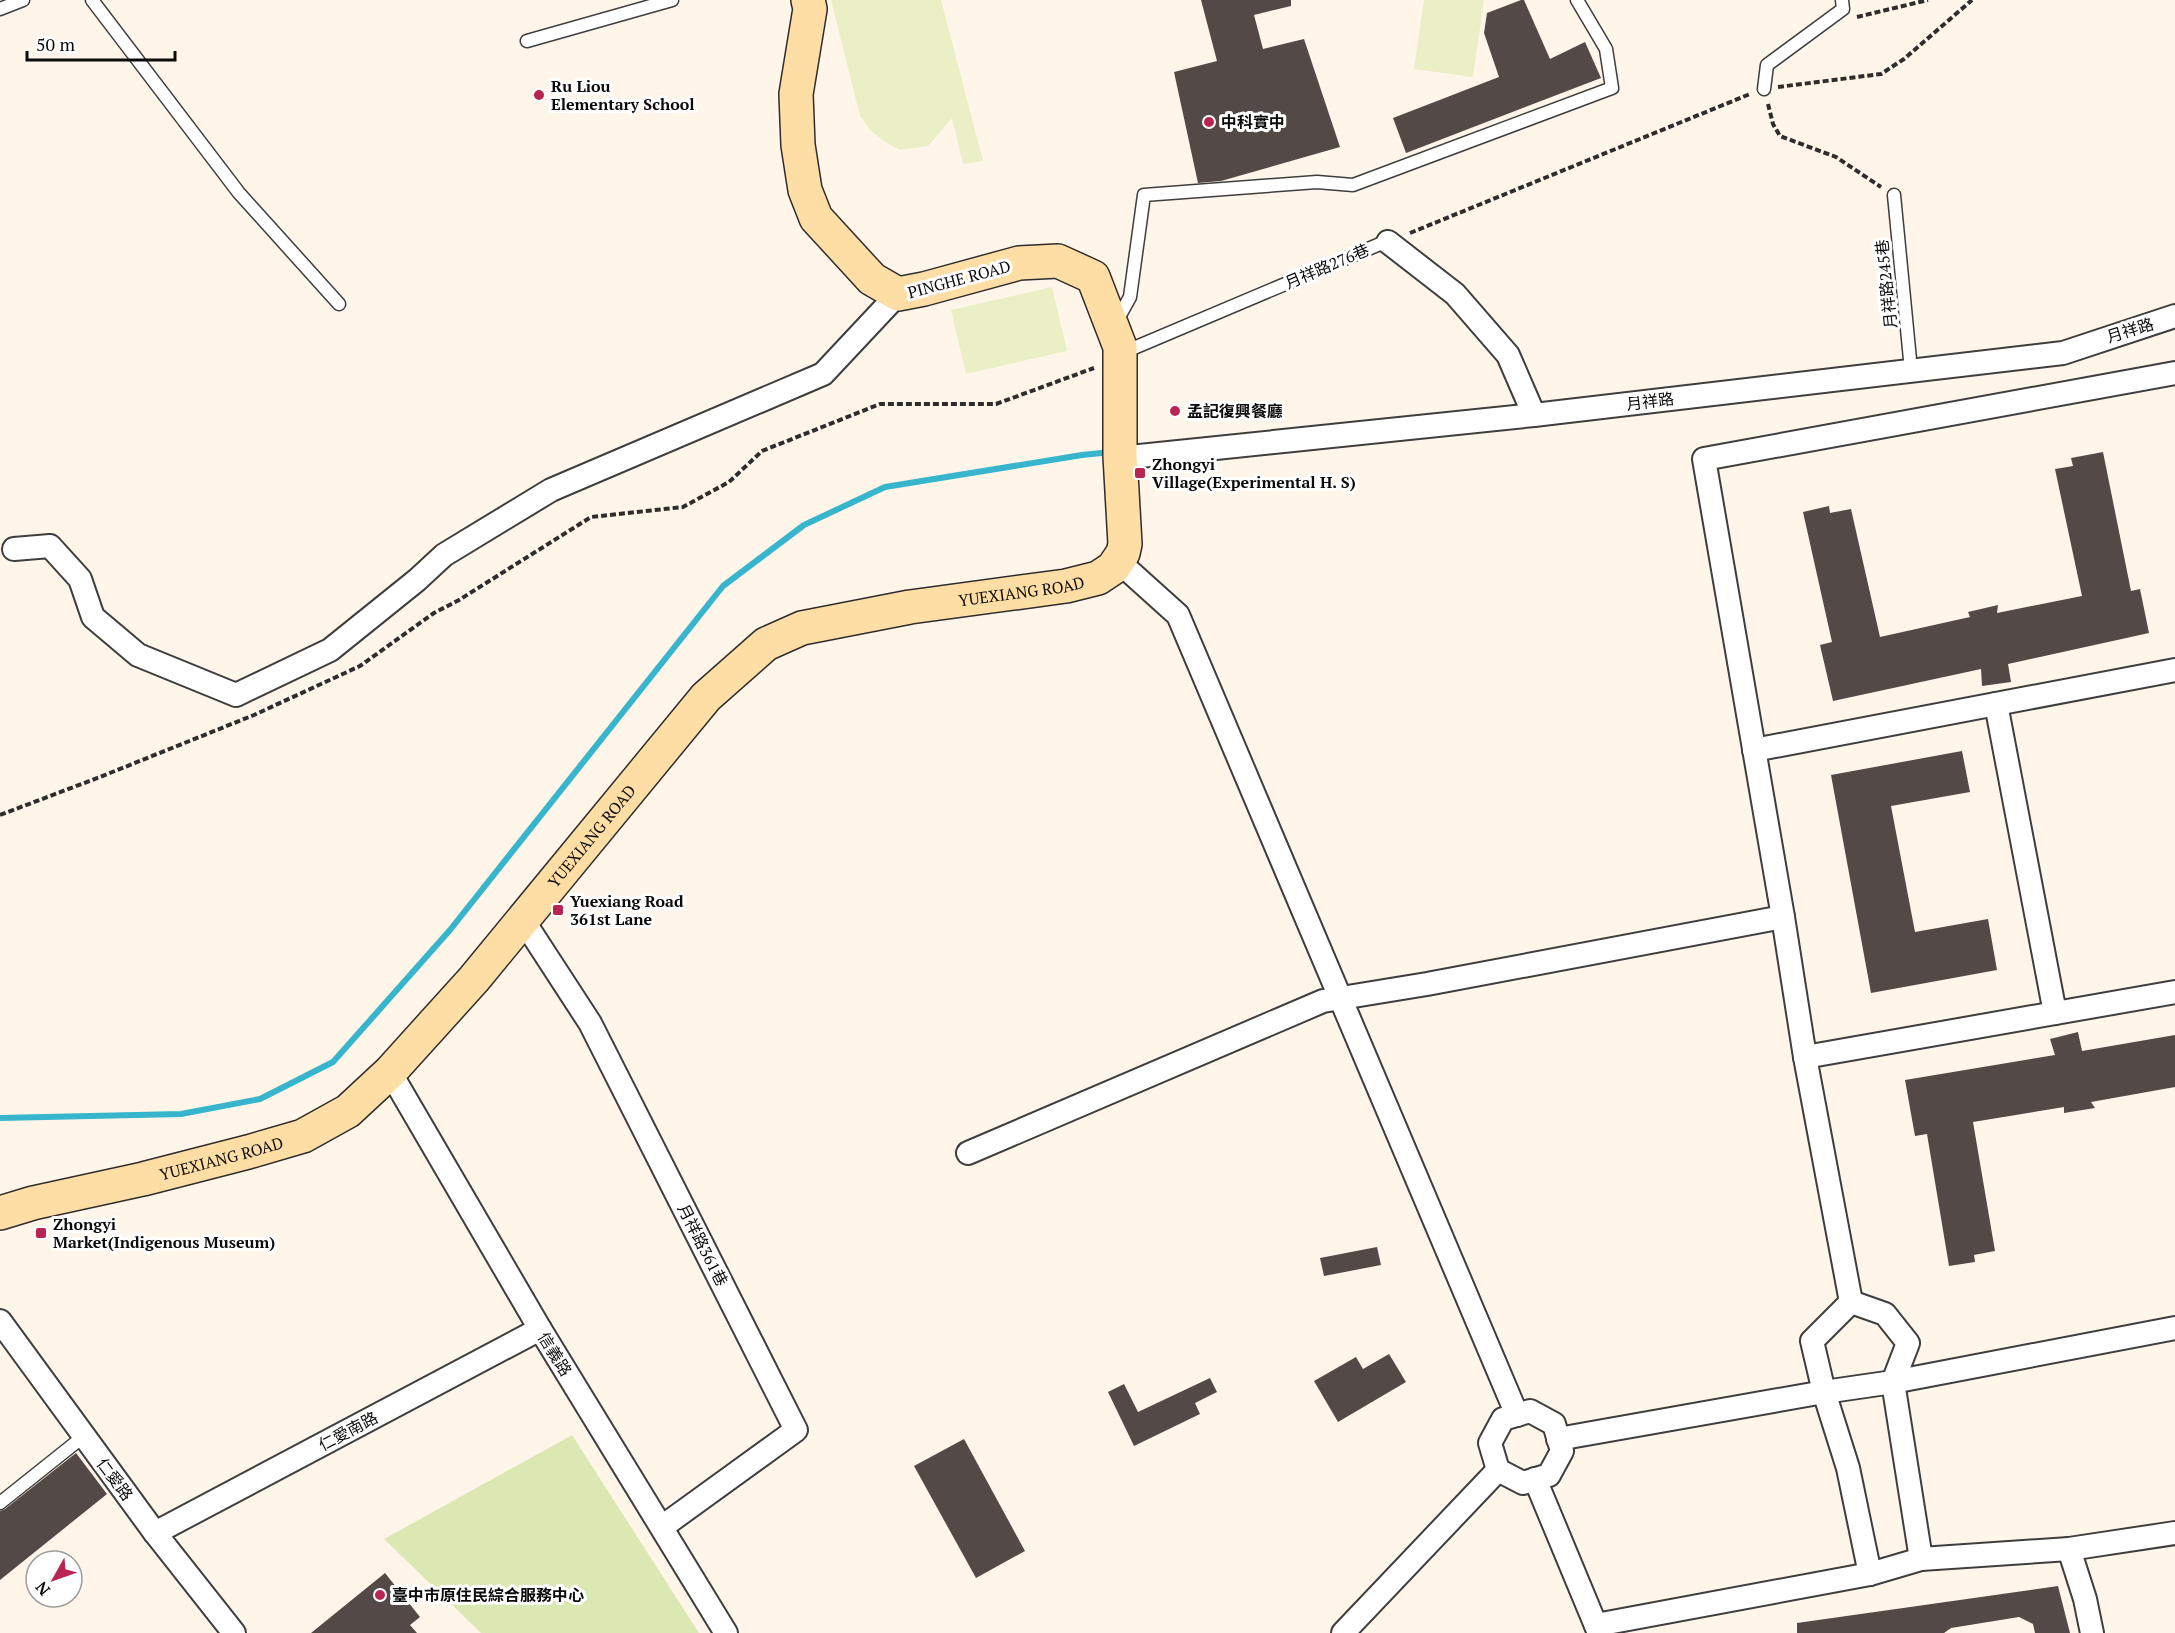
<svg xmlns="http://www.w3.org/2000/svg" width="2175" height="1633" viewBox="0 0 2175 1633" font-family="'PT Serif','Noto Sans TC',serif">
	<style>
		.green { fill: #dce8b4 }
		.pitch { fill: #ebefc6 }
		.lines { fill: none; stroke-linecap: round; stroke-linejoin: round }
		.stream { stroke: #36b5cc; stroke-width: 6 }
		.building { fill: #534947 }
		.lane-casing { stroke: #3e3e3e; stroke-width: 15 }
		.street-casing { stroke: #3e3e3e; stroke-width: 26 }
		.secondary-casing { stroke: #2d2d2d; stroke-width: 36 }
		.path { stroke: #2d2d2d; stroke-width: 4; stroke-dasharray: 6 3; stroke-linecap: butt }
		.lane { stroke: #fff; stroke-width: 12 }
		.street { stroke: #fff; stroke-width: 22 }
		.secondary { stroke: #fedea4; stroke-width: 33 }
		.poi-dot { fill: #b92551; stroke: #fff; stroke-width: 2 }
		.labels { text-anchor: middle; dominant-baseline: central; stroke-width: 6; stroke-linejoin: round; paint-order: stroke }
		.poi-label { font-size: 16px; font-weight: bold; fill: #0b0b0b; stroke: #fff; text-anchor: start }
		.street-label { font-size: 16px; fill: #0b0b0b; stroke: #fff }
	</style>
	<rect width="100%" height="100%" fill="#fff5e9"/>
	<path class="green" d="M572 1435 699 1633H481L384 1539Z"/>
	<g class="pitch">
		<path d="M831 0H941L983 161 963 164 952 118 928 146 900 150 885 142 871 131 860 116Z"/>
		<path d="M1424 0H1484L1473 77 1414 69Z"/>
		<path d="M1052 287 1067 351 966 374 951 310Z"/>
	</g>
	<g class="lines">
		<path class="stream" d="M0 1118 181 1114 260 1099 333 1062 450 930 723 586 804 525 885 487 1082 455 1111 452"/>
	</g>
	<g class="building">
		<path d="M1201 0H1291V6L1254 15 1263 49 1304 39 1340 147 1221 181 1198 183 1174 72 1217 61Z"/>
		<path d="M1521 0H1524L1550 59 1585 42 1601 78 1406 153 1393 118 1499 77 1484 33 1487 13Z"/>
		<path d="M2103 452 2131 591 2140 589 2149 633 2008 664 2011 682 1982 686 1981 669 1833 701 1820 645 1832 642 1803 512 1829 506 1830 513 1851 509 1880 637 1970 617 1968 612 1998 605 1997 613 2082 596 2055 469 2073 466 2071 458Z"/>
		<path d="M1962 751 1970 792 1891 806 1915 932 1988 919 1997 970 1871 993 1831 775Z"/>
		<path d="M2078 1032 2082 1051 2175 1035V1087L2091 1102 2095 1108 2064 1113V1107L1973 1122 1995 1251 1974 1255 1975 1262 1949 1266 1927 1134 1915 1136 1905 1080 2055 1055 2050 1039Z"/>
		<path d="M1377 1247 1381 1265 1324 1276 1320 1258Z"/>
		<path d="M1389 1354 1406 1382 1338 1422 1314 1381 1356 1357 1363 1369Z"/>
		<path d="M1210 1378 1217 1392 1195 1403 1200 1414 1134 1446 1108 1392 1124 1384 1138 1412Z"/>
		<path d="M964 1439 1025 1551 976 1578 914 1466Z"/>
		<path d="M76 1453 107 1494 0 1580V1511L5 1509Z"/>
		<path d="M385 1573 420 1617 410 1625 417 1633H311Z"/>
		<path d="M2058 1586 2070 1633H2035L2033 1624 2019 1617 1951 1628 1944 1633H1797V1623Z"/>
	</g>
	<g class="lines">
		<defs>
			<g id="lane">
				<path d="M92 0 239 193 339 304"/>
				<path d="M0 9 23 0"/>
				<path d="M527 41 672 0"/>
				<path d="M1764 89 1767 65 1843 9 1842 0"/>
				<path d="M1894 195 1911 370"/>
				<path d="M1115 324 1130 297 1144 195 1317 182 1353 185 1612 88 1606 49 1577 0"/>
				<path d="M1122 353 1387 241 1388 242"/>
				<path d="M0 1503 84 1436"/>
			</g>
			<g id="street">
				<path d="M1388 242 1455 294 1508 355 1534 415"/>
				<path d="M1120 458 1534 415 2063 353 2175 316"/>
				<path d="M14 549 50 546 80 579 93 617 138 655 236 695 330 650 417 580 444 555 551 490 823 374 898 294"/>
				<path d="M1118 561 1178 615 1517 1415"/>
				<path d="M1996 704 2055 1013"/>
				<path d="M1754 750 2175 670"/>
				<path d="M523 920 590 1023 796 1430 662 1527"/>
				<path d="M1805 1057 2175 992"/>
				<path d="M390 1072 540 1329 726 1633"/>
				<path d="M968 1153 1323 1001 1427 984 1783 917"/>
				<path d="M1851 1302 1805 1057 1783 917 1704 459 2175 373"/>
				<path d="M0 1321 155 1533 234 1633"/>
				<path d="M1530 1411 1554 1424 1562 1451 1549 1475 1523 1483 1498 1470 1490 1443 1503 1419Z"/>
				<path d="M1558 1439 1824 1392 1893 1382 2175 1328"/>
				<path d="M1535 1479 1599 1633"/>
				<path d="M155 1533 540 1329"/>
				<path d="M2069 1549 2085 1599 2092 1633"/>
				<path d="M1870 1574 1848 1468 1824 1392 1812 1341 1851 1302 1885 1314 1908 1343 1893 1382 1921 1559"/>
				<path d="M1596 1625 1870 1574 1921 1559 2069 1549 2175 1533"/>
				<path d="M1343 1633 1498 1470"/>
			</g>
			<g id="secondary">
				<path id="s1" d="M0 1213 33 1203 143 1179 248 1152 303 1136 348 1111 390 1072 474 979 706 697 766 644 802 628 910 607 1066 586 1098 578 1113 568 1123 553 1125 544 1120 456V347L1093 277 1058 261 1019 263 924 289 898 294 872 279 816 218 805 190 798 145 796 94 810 9 808 0"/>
			</g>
		</defs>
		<use href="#lane" class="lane-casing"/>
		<use href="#street" class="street-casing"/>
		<use href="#secondary" class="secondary-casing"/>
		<g class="path">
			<path d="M1857 17 1928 0"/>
			<path d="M1778 87 1881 74 1904 59 1972 0"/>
			<path d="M1768 104 1773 124 1780 136 1836 157 1881 187"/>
			<path d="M1410 233 1750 94"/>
			<path d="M0 815 100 777 254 715 360 666 434 613 459 600 591 517 683 507 729 482 762 451 880 404H996L1094 368"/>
		</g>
		<use href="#lane" class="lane"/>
		<use href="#street" class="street"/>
		<use href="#secondary" class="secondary"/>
	</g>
	<g class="poi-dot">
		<circle cx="539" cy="95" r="6"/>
		<circle cx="1209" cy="122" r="6"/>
		<circle cx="1175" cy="411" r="6"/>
		<rect x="1134" y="467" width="12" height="12" rx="3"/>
		<rect x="552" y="904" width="12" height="12" rx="3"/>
		<rect x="35" y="1227" width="12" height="12" rx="3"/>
		<circle cx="380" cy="1595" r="6"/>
	</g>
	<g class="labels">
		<g class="poi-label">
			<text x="551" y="86">Ru Liou<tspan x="551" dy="18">Elementary School</tspan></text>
			<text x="1221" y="122">中科實中</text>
			<text x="1187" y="411">孟記復興餐廳</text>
			<text x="1152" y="464">Zhongyi<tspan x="1152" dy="18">Village(Experimental H. S)</tspan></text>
			<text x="570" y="901">Yuexiang Road<tspan x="570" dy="18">361st Lane</tspan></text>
			<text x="53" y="1224">Zhongyi<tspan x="53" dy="18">Market(Indigenous Museum)</tspan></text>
			<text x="392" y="1595">臺中市原住民綜合服務中心</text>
		</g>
		<g class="street-label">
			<text transform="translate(1327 266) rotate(-23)">月祥路276巷</text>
			<text transform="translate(959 279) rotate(-15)">PINGHE ROAD</text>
			<text transform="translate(1886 284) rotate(-96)">月祥路245巷</text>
			<text transform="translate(2130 330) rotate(-17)">月祥路</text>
			<text transform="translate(1650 401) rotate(-7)">月祥路</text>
			<text stroke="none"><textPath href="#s1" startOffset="1254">YUEXIANG ROAD</textPath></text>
			<text stroke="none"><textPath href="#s1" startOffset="732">YUEXIANG ROAD</textPath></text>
			<text stroke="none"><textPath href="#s1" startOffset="228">YUEXIANG ROAD</textPath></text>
			<text transform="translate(703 1245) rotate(63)">月祥路361巷</text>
			<text transform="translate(555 1354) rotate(58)">信義路</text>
			<text transform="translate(348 1431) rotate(-28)">仁愛南路</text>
			<text transform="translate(115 1479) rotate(53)">仁愛路</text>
		</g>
	</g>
	<g transform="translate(54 1579) rotate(230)"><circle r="28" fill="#ffffff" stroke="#9d9d9d" stroke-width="1.5"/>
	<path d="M0-4.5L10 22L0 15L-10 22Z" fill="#b92551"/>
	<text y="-9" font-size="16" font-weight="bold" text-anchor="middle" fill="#0b0b0b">N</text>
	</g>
	<path d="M27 51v9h148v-9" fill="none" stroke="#0b0b0b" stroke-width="3"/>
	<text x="36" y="51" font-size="18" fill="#0b0b0b" stroke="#ffffff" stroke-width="4.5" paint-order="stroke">50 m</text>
</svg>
